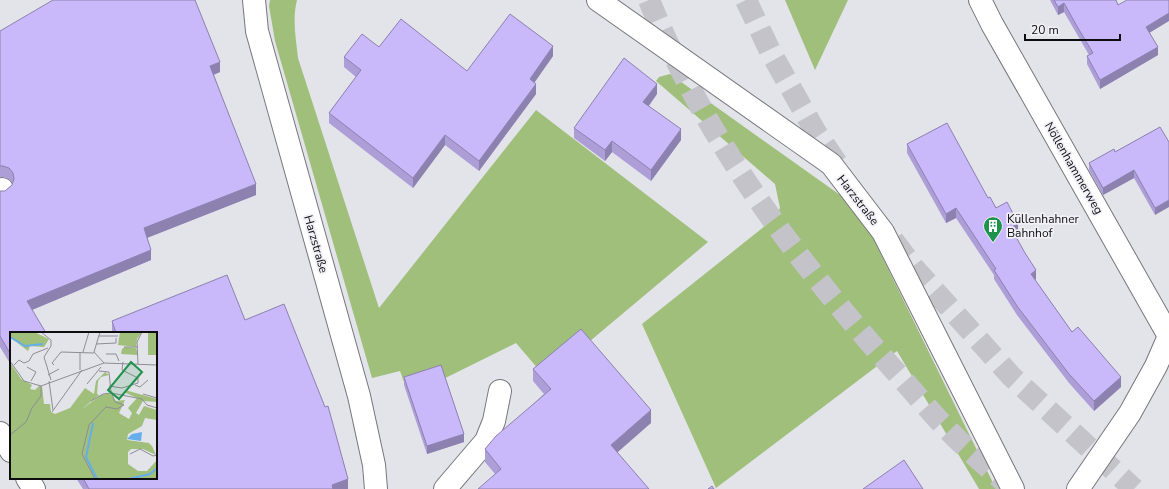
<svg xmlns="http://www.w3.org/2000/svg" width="1169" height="489" viewBox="0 0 1169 489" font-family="'Nunito Sans',sans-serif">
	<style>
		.green { fill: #9fbf7b }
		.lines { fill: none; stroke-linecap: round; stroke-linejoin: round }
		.highway-tunnel { stroke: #c3c3c9; stroke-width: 22; stroke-dasharray: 22 11; stroke-linecap: butt }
		.minor-casing { stroke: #77767c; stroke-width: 24 }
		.minor { stroke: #fff; stroke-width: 22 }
		.wall { fill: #ad9ed7 }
		.shaded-wall { fill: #8d81af }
		.building { fill: #c9b8fa; stroke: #8d81af }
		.labels { text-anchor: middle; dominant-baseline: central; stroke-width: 3.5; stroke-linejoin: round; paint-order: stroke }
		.street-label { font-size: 12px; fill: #0d0d0f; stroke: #f1f0f7 }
		.poi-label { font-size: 12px; fill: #0d0d0f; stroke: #f1f0f7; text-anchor: start }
		.inset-river { fill: none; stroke: #65aeeb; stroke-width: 2 }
		.inset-road { fill: none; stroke: #8d8d92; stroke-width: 1 }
		.view { fill: #1f924c; fill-opacity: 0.15; stroke: #1f924c; stroke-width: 2 }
		.inset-edge { fill: none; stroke: #0d0d0f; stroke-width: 2 }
	</style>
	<rect width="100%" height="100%" fill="#e3e3ea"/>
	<g class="green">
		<path d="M270 0H297C292 19 296 39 298 58L379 308 536 110 708 242 546 378 516 343 409 396 400 371 372 378 275 41 269 6Z"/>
		<path d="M785 0H848L815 70Z"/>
		<path d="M670 74 840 195 855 209 868 228 996 489H979L897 351 716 488 642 324 775 218 780 208 775 184 656 81 659 77Z"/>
	</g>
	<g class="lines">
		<g class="highway-tunnel">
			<path d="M649 0C706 140 795 259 895 371 914 392 933 415 953 435 972 454 993 471 1012 489"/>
			<path d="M746 0 770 51 815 131 843 172"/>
			<path d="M893 240 914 268 1011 376 1134 489"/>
		</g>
		<defs>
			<g id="minor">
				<path d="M254 0 257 31 359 396 374 465 376 489"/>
				<path d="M598 0 831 164 883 232 1013 489"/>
				<path d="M980 0 992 24 1169 336"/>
				<path d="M0 190 2 189"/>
				<path d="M0 433 11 451"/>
				<path d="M27 478 34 489"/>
				<path d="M445 489 486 441 494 421 500 391"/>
				<path d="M1078 489 1130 413 1156 366 1169 336"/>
			</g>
		</defs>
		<use href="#minor" class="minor-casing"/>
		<use href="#minor" class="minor"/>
	</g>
	<g class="wall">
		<path d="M1050 0H1116L1118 5 1150 33 1158 55 1100 89 1087 64V56L1089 55 1078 36 1064 12 1058 15Z"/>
		<path d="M0 31 220 72 214 75 256 195 147 238 151 260 32 310 11 333V365L0 347V191H5L12 185 13 183 9 179 3 177H0Z"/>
		<path d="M379 47 467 71 553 56 534 82 536 94 479 171 445 145 413 188 329 123V113L356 77 344 67V57Z"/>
		<path d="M657 94 649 106 681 140 651 181 612 152 605 161 574 138V128Z"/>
		<path d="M1160 127 1155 215 1134 178 1103 195 1089 170V163L1115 152Z"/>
		<path d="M907 144 988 198 1018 233 1015 235 1036 279 1035 280 1072 332 1121 387 1094 411 1069 383 1017 315 994 279V275L956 218 946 223 907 153Z"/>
		<path d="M245 320 348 489H83L76 478H156V333H112V321Z"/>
		<path d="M533 369 651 423 495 474 485 462V449L544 394 533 381Z"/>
		<path d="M404 377 464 442 427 454 404 385Z"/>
	</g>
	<g class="shaded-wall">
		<path d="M1064 3V12L1058 15V7Z"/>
		<path d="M1169 13V21L1146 35V27Z"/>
		<path d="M553 46V56L530 89V79Z"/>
		<path d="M1158 47V55L1100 89V80Z"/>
		<path d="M220 62V72L210 76V66Z"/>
		<path d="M536 84V94L479 171V161Z"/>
		<path d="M657 84V94L643 113V102Z"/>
		<path d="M681 129V140L651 181V170Z"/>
		<path d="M445 135V145L413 188V178Z"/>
		<path d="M612 141V152L605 161V150Z"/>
		<path d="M1134 170V178L1103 195V188Z"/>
		<path d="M256 184V195L144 239V228Z"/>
		<path d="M1169 200V207L1155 215V208Z"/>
		<path d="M956 208V218L946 223V214Z"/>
		<path d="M1018 223V233L1011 237V228Z"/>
		<path d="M151 250V260L27 312V301Z"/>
		<path d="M1036 270V279L1031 283V274Z"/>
		<path d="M1121 377V387L1094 411V401Z"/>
		<path d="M651 410V423L611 458V445Z"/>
		<path d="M464 434V442L427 454V446Z"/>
		<path d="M348 479V489H332V485Z"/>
	</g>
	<g class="building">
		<path d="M53 0H195L220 62 210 66 256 184 144 228 151 250 27 301 46 333H11V355L0 336V191H5L12 185 14 179 13 173 9 168 3 166H0V31Z"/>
		<path d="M1054 0H1116L1118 5 1127 0H1169V13L1146 27 1158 47 1100 80 1087 56 1093 53 1078 28 1064 3 1058 7Z"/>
		<path d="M510 14 553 46 530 79 536 84 479 161 445 135 413 178 329 113 361 70 344 57 362 34 379 47 401 19 467 71Z"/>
		<path d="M624 58 657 84 643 102 681 129 651 170 612 141 605 150 574 128Z"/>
		<path d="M947 123 988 198 990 197 996 208 1007 202 1018 223 1011 228 1025 253 1036 270 1031 274 1072 332 1078 327 1121 377 1094 401 1069 374 1017 306 994 270 996 269 956 208 946 214 907 144Z"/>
		<path d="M1160 127 1169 142V200L1155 208 1134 170 1103 188 1089 163 1114 149 1115 152Z"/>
		<path d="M227 275 245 320 284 304 325 407 328 406 348 479 332 485 333 489H89L83 478H156V333H116L112 321Z"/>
		<path d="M581 329 651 410 611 445 649 489H478L501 469 485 449 496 436 551 389 533 369Z"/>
		<path d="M441 365 464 434 427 446 404 377Z"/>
		<path d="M904 460 923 489H863Z"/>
		<path d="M712 486 714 489H708Z"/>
	</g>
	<defs>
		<symbol id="building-pin" viewBox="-11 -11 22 30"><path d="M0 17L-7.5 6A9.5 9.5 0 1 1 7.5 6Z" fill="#1f924c" stroke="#f1f0f7"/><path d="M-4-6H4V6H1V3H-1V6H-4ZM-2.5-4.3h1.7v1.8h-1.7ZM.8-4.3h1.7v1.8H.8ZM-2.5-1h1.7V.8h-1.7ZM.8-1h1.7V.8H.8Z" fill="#fff"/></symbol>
	</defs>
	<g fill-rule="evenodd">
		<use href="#building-pin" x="982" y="215" width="22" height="30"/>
	</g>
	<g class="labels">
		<g class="street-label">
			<text transform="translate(1074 168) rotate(60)">Nöllenhammerweg</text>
			<text transform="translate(858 200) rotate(52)">Harzstraße</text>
			<text transform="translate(316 244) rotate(74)">Harzstraße</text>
		</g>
		<g class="poi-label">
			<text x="1007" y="219">Küllenhahner<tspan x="1007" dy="14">Bahnhof</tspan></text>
		</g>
	</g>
	<g transform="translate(10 332)">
		<rect width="147" height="147" fill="#e3e3ea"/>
		<path d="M0 0H24L39 7 34 15 20 14 18 19 0 5ZM110 0H132L127 7 126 15 108 13ZM134 0H147V23H138V1ZM115 15 126 16 128 23 111 22 112 17ZM0 30 11 47 22 53 20 57 25 58 29 54H32L34 72H40L41 80 45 82 60 76 75 56 84 62 86 49 95 40 99 43 91 45 88 49 87 62 89 63 73 76 66 86 72 77 91 63 100 61 106 69 115 68 109 81 119 87 122 81 118 76 127 66 116 61 115 58 147 67V70L133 69 126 81 129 83 134 74 147 78V88L135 86 132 94 118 102 117 108 139 111 142 114 146 123 133 117H121L118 120V132L128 139H137L147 128V147H0Z" fill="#9fbf7b"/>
		<path d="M132 100 131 109 117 107 122 102Z" fill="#65aeeb"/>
		<path class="inset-river" d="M0 5 15 14 33 12M83 91 76 125 87 147M119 147 140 142 147 136"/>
		<path class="inset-road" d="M31 0 41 8V14L34 25 41 48M90 0 84 20 94 31M89 4H108M86 12 106 11V6M114 15H128M73 20 79 0M96 22H106L109 29M0 29 14 49 31 54M94 31 147 33M128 32 127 10 132 0M4 33 9 28 14 31 19 29 23 22 38 16M44 33 42 31 51 20 84 21M17 35 26 40 21 49M70 38V20M38 43 49 37M39 49 43 78M77 52 91 35M125 53 130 55 138 48M31 54 94 31M99 54 112 56 128 51V46L112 38 113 30M133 62 147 66M81 69 93 62 101 61 132 67 137 73 147 76M42 80 72 38M0 103 16 90 22 76 31 64V54M120 122 130 117 143 124 147 123M85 147 72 122 79 93 96 75 107 77 114 73 105 70 101 60 99 40 89 39"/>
		<path class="view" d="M121 30 132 40 109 67 98 58Z"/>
		<rect width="147" height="147" class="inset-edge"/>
	</g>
	<path d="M1025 34v6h95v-6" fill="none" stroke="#0d0d0f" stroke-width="2"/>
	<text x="1031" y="34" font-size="12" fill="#0d0d0f" stroke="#f1f0f7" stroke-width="3" paint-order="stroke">20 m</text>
</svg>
